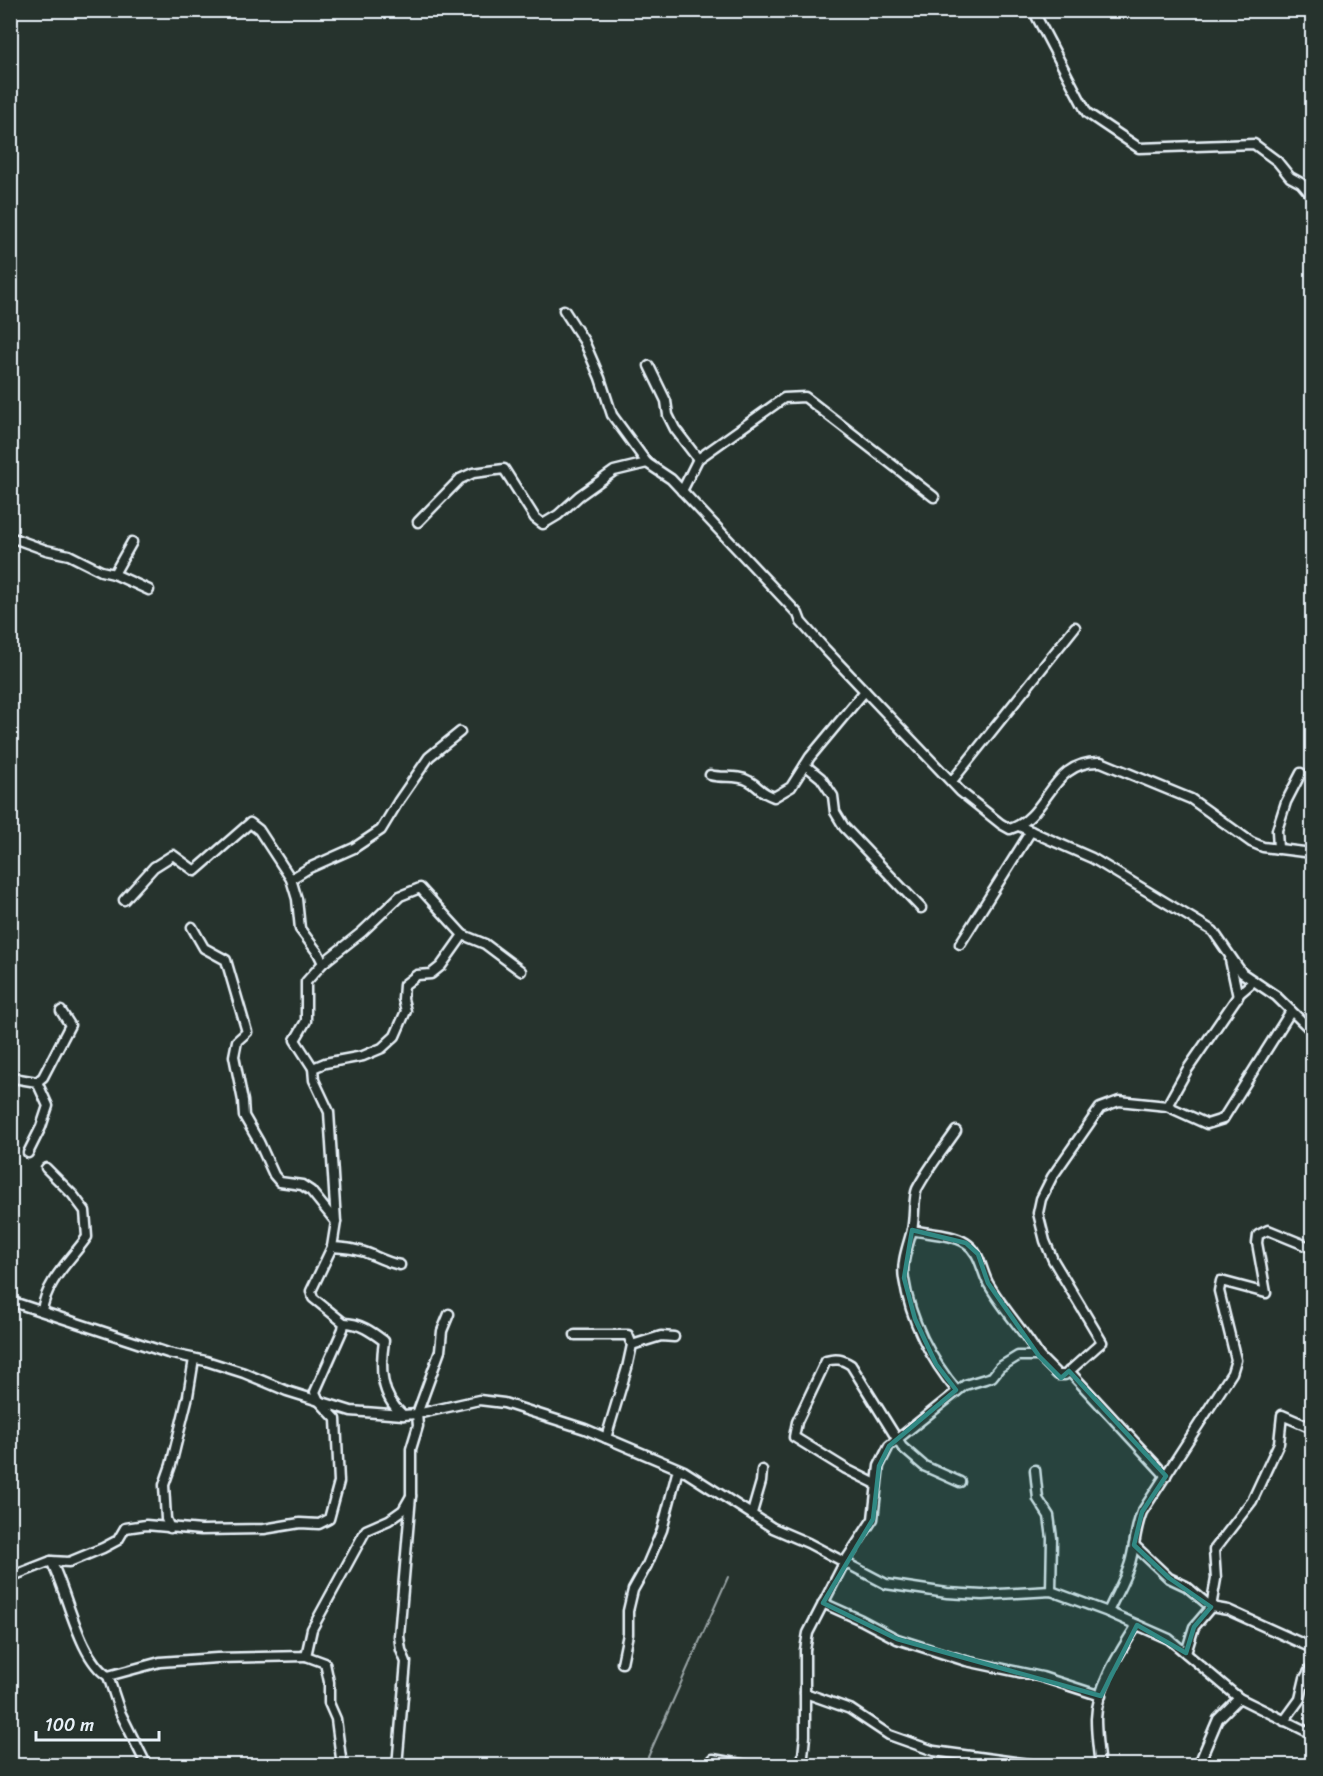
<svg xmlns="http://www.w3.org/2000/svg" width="1323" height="1776" viewBox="0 0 1323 1776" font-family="Sriracha,sans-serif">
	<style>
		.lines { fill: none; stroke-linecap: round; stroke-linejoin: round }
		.stream { stroke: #98a3a5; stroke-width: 2 }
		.street-casing { stroke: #e8f1f8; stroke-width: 13 }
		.street { stroke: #26332d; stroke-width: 8 }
		.marked { fill: #308883; fill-opacity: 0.2; stroke: #308883; stroke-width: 4.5; stroke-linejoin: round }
	</style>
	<rect width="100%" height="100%" fill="#26332d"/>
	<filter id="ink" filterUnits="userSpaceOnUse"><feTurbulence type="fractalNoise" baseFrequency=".0167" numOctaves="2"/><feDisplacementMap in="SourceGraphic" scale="12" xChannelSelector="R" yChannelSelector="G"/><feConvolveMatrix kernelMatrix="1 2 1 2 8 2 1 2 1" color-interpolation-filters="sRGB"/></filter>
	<g filter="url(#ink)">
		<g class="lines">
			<path class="stream" d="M644 1766 728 1577"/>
			<defs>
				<g id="street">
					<path d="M1033 10 1087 113 1139 148 1254 144 1277 161 1290 177 1301 183 1312 196"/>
					<path d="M564 310 584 341 600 378 612 415 647 463 671 479 798 614 801 622 825 649 961 792 1001 824 1010 829C1050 816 1049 760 1101 762L1191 799 1251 842 1263 847 1312 853"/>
					<path d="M649 366 666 401 668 415 675 429 698 459"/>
					<path d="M682 491 698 459 784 398 805 397 934 497"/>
					<path d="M418 522 460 479 473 473 504 469 535 518 543 524 558 515 579 496 614 471 647 463"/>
					<path d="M10 537 46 550 69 555 101 571 114 574 132 542"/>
					<path d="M114 574 149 590"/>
					<path d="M805 765 821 778 833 796 835 812 844 827 921 908"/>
					<path d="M710 775C723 779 737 774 749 781 760 787 759 792 774 797L791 787 810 757 865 691"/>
					<path d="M952 781 1075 627"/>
					<path d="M1019 826 1092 858 1213 931 1242 973 1276 996 1312 1031"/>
					<path d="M1278 849 1277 830 1286 802 1301 773"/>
					<path d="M291 879 309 868 354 848 381 830 398 802 429 757 460 732"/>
					<path d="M124 900 154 867 173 855 195 871 250 823 259 830 291 879 297 899 300 929 318 953 323 963"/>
					<path d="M192 927 204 948 226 960 247 1032 237 1041 234 1056 243 1101 244 1116 259 1142 274 1175 280 1182 302 1185 311 1191 336 1222"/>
					<path d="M960 944 1031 831"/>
					<path d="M1230 960 1238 997"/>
					<path d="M313 1068 295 1040 306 1021V982L323 963 362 932 400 896 420 888 463 935"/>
					<path d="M10 1076 19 1079 37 1082 48 1106 41 1127 28 1153"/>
					<path d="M37 1082 43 1077 70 1025 61 1011"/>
					<path d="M1167 1106 1187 1070 1240 993 1254 981"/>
					<path d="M956 1131C943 1150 928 1168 917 1189 913 1198 915 1218 912 1230 908 1246 901 1262 904 1279 910 1320 931 1360 957 1391"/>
					<path d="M912 1230C929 1234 952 1234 966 1243 980 1252 981 1269 988 1283 1003 1309 1024 1331 1039 1356"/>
					<path d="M332 1247 336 1222 329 1112 314 1080 313 1068 325 1063 363 1056 382 1048 395 1036 406 1011 403 999 404 985 417 975 431 974 441 966 463 935 485 944 521 971"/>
					<path d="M10 1301 168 1353 206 1361 244 1373 287 1391 351 1411 403 1415 417 1414 479 1400 504 1403 585 1429 684 1471 773 1528 808 1543 886 1584 947 1593 982 1595 1051 1591 1108 1612 1169 1639 1239 1698 1312 1734"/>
					<path d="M42 1311C46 1281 70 1261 87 1237L85 1211 73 1195 46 1168"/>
					<path d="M344 1323C360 1323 372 1332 384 1341 380 1368 380 1396 403 1415"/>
					<path d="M575 1335H628L632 1345"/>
					<path d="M1069 1371 1166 1476"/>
					<path d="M606 1438 627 1368 632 1345 661 1336 674 1337"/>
					<path d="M1035 1470 1038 1499 1049 1516 1052 1538 1051 1591"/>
					<path d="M876 1484 846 1469 794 1437 797 1422 826 1361C836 1358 842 1359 851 1365L902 1447 924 1466 960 1482"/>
					<path d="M752 1513 761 1482 762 1470"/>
					<path d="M170 1528 166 1519 164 1485 171 1465 188 1396 194 1359"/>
					<path d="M1134 1545 1169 1578 1186 1586 1211 1607 1228 1610 1312 1648"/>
					<path d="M51 1561 69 1562 103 1548 118 1540 125 1528 146 1525 201 1530 264 1529 300 1523 319 1524 329 1519 339 1482 336 1419 319 1401 315 1392 343 1329 344 1323 313 1298 311 1291 332 1247C345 1248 359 1249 372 1255 381 1259 389 1263 400 1265"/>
					<path d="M10 1577 51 1561C67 1591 79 1659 108 1676"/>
					<path d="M823 1603 861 1620 897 1639 966 1661 1042 1677 1101 1696"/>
					<path d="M1108 1612C1115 1596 1125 1580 1130 1563 1135 1546 1135 1529 1142 1512L1232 1373 1236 1360 1219 1291 1221 1281 1266 1293 1257 1243 1258 1235 1268 1230 1312 1248"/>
					<path d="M1186 1653 1194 1627 1211 1607 1216 1579 1214 1550 1252 1501 1279 1443 1282 1415 1312 1428"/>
					<path d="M306 1656 325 1663 329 1682V1703L336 1719 342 1766"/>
					<path d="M622 1663 628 1634V1611L633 1590 647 1565 662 1530 678 1469"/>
					<path d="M805 1693 850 1709 889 1735 934 1751 1044 1766"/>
					<path d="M1284 1721 1300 1699 1305 1678 1312 1666"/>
					<path d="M713 1759 752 1766"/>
					<path d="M147 1766 120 1712 108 1676 160 1662 217 1658 306 1656 312 1629 366 1530 389 1520 403 1510 411 1496"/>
					<path d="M397 1766 406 1662 401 1650 399 1636 411 1496V1449L418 1426 417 1414 440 1351 442 1331 449 1314"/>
					<path d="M802 1766 805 1736V1650L808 1633 844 1563 873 1519 879 1466 889 1446 965 1385 992 1377 1000 1367 1018 1356H1039L1058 1375H1065L1102 1342 1053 1260 1045 1241 1038 1213 1041 1199 1052 1177 1100 1108 1119 1101 1167 1106 1207 1124 1223 1119 1291 1011"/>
					<path d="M1100 1766C1098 1750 1096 1734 1096 1719 1097 1686 1120 1652 1137 1625"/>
					<path d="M1198 1766 1218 1719 1239 1698"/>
				</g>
			</defs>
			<use href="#street" class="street-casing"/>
			<use href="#street" class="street"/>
		</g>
	</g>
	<path class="marked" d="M912 1230 966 1243 978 1254 988 1283 1039 1356 1061 1378 1069 1371 1166 1476 1142 1512 1134 1545 1169 1578 1211 1607 1194 1627 1186 1653 1137 1625 1101 1696 897 1639 823 1603 873 1519 879 1466 889 1446 956 1390 936 1364 915 1319 904 1278Z"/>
	<rect width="1323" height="1776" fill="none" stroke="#26332d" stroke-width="36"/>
	<rect x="18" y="18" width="1287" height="1740" fill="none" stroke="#e8f1f8" stroke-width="2" filter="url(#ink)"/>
	<path d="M36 1731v9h123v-9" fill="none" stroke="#e8f1f8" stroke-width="3"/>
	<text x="45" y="1731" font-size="18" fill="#e8f1f8" stroke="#26332d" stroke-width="4.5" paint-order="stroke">100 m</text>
</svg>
